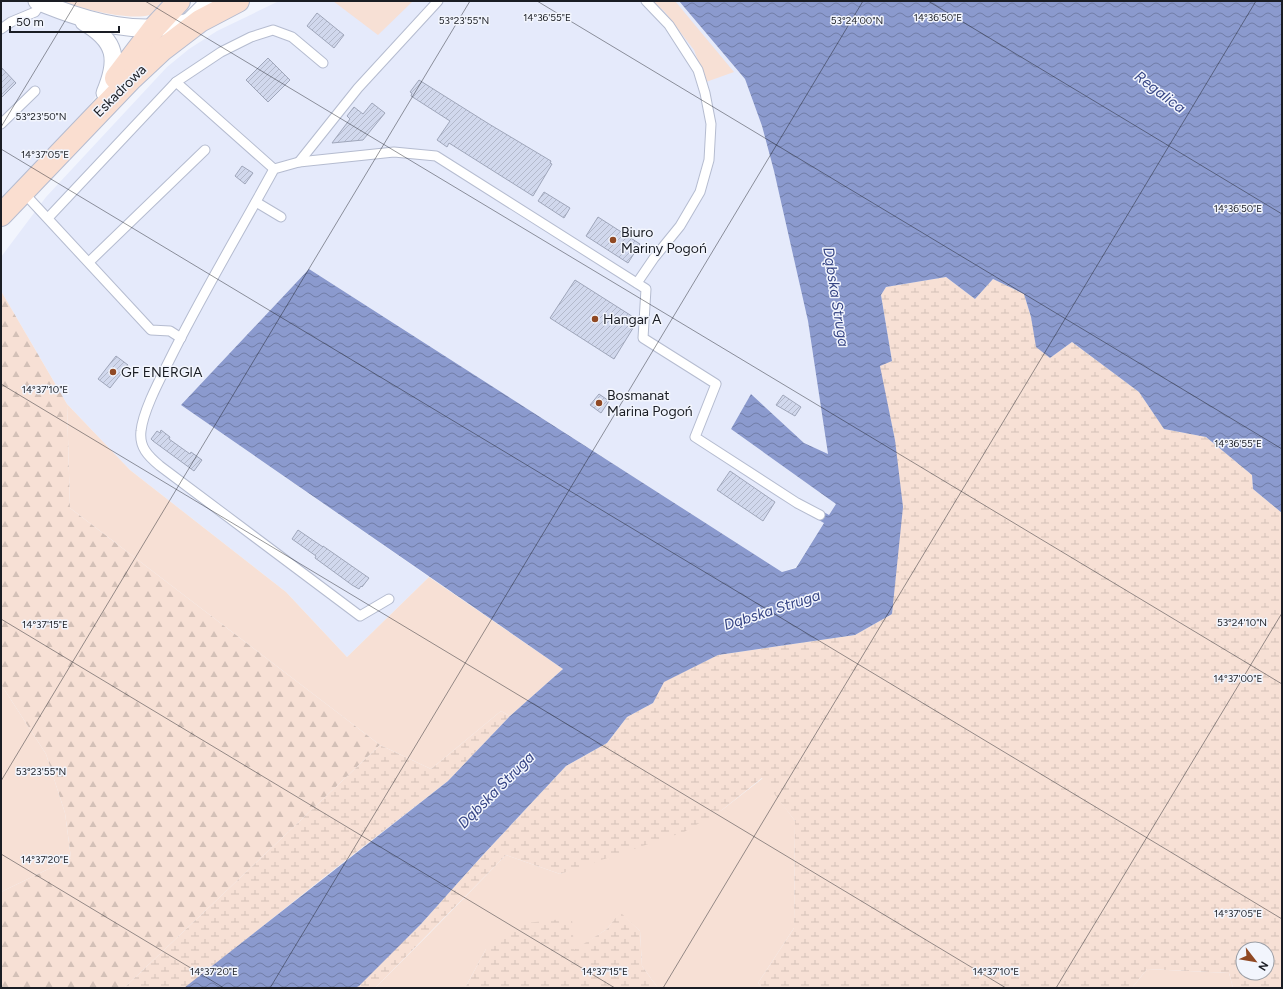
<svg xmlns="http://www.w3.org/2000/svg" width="1283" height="989" viewBox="0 0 1283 989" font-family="Figtree,sans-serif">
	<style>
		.built { fill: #e5eafb }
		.green { fill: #f7e0d5 }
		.forest { fill: url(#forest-firs) }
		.wetland { fill: url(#wetland-marsh); fill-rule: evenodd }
		.water { fill: url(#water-waves) }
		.building { fill: url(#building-hatch); stroke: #9fa6ba }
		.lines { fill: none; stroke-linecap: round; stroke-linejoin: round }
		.lane-casing { stroke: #b5bcd0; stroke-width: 11 }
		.street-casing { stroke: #b5bcd0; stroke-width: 19 }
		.secondary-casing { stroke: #b5bcd0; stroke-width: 24 }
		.lane { stroke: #fff; stroke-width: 9 }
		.street { stroke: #fff; stroke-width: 17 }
		.secondary { stroke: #faded0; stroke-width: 22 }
		.ticks { fill: none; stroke: #1a1d24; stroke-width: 1; stroke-opacity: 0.45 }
		.poi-dot { fill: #904924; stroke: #f2f5fd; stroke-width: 1.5 }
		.labels { text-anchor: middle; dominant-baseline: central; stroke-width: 3; stroke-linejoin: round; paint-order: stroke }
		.street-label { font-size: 14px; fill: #1a1d24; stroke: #f2f5fd }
		.poi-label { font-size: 14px; fill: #1a1d24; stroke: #f2f5fd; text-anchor: start }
		.water-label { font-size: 15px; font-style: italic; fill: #364585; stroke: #f2f5fd }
		.ticks-label { font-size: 10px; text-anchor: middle; fill: #1a1d24; stroke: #f2f5fd; stroke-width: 3; stroke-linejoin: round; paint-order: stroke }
	</style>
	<defs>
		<pattern id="forest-firs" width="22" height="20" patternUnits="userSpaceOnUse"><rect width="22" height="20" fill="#f7e0d5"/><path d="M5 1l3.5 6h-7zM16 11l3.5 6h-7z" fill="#d3c0b7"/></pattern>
		<pattern id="wetland-marsh" width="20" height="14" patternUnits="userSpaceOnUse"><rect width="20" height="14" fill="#f7e0d5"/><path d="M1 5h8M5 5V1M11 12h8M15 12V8" fill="none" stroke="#d3c0b7"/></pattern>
		<pattern id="water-waves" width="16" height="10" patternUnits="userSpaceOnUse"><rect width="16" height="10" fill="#8b9ace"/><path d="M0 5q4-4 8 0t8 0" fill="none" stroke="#717da7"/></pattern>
		<pattern id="building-hatch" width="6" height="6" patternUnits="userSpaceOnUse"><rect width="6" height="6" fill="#d1d8ed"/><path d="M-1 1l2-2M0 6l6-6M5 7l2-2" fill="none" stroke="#b3b9cb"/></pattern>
	</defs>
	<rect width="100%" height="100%" fill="#f2f5fd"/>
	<g class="built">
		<path d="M1 1H29L78 23 108 53 104 85 88 107 32 176 1 207Z"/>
		<path d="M279 1H679L745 79 762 126 774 171 808 321 828 455 804 443 751 394 731 429 836 504 796 567 782 572 309 269 181 405 429 577 347 657 286 592 130 470 67 404 1 291V257L46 197 167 67 189 49 217 31Z"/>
	</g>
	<g class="green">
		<path d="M58 1H166C162 6 157 14 150 15 126 21 82 8 58 1Z"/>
		<path d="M333 1H413L378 35Z"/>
		<path d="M652 1H675L734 72 706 82 694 50 664 11Z"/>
		<path d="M67 404 130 470 286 592 347 657 429 577 563 669 510 716 501 711 431 769 380 745 70 508Z"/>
		<path d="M1 681 2 686 46 754 65 813 71 858 1 892Z"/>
		<path d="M763 778 795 821 794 928 758 983 762 988H658L642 966 640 931 620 913 607 929 574 951 486 949 465 988H375L429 934 506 855 560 874 722 810Z"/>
		<path d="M1147 969 1229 973 1233 988H1132Z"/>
	</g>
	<path class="forest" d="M1 291 67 404 70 508 380 745 124 988H1V892L71 858 65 813 46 754 2 686 1 681Z"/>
	<g class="wetland">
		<path d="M946 277 975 299 993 279 1024 294 1031 317 1037 347 1050 358 1072 342 1139 392 1164 429 1206 437 1252 475 1253 489 1282 513V988H1233L1229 973 1147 969 1132 988H762L758 983 794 928 795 821 762 778 722 810 684 832 560 874 506 855 375 988H355L421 924 481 857 566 766 607 743 627 717 653 703 663 682 718 655 855 635 892 614 894 585 895 440 879 365 892 361 881 295 886 287ZM1243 949H1267V973H1243Z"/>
		<path d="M501 711 510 716 448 781 332 871 185 988H124L380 745 431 769Z"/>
		<path d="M620 912 640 931 642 966 658 988H465L486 949 526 923 572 918 574 950 607 929Z"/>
	</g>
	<path class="water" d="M679 1H1282V513L1253 489 1252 475 1206 437 1164 429 1139 392 1072 342 1050 358 1036 347 1031 317 1024 294 993 279 975 299 946 277 886 287 881 295 892 361 880 366 895 440 903 507 892 614 855 635 718 655 664 682 653 703 627 717 607 743 566 766 481 857 421 924 359 986 355 988H184L448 781 510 716 563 669 181 405 309 269 782 572 796 568 824 523 817 519 822 511 829 515 836 504 731 429 751 394 804 443 828 454 808 321 774 171 762 126 745 79Z"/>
	<g class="building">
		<path d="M317 13 344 35 334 48 307 26Z"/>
		<path d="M268 58 290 80 268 102 246 80Z"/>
		<path d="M1 67 16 83 1 98Z"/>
		<path d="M419 80 489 124 551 161 550 163 552 164 533 196 449 143 447 147 437 140 450 121 411 96 412 93 410 92Z"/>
		<path d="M372 103 385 113 363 140 332 143 350 119 347 116 354 107 363 114Z"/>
		<path d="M242 166 253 173 245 184 235 176Z"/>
		<path d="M544 192 570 208 564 218 538 201Z"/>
		<path d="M598 217 640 244 628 263 586 236Z"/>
		<path d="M575 280 638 320 614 359 550 318Z"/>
		<path d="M116 356 128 365 110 388 98 379Z"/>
		<path d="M599 394 609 401 601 413 590 405Z"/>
		<path d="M783 395 801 407 795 416 776 405Z"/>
		<path d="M161 430 170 437 169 439 190 454 191 452 202 460 194 471 153 441 151 439 157 431 160 433Z"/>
		<path d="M730 471 775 502 763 521 717 490Z"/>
		<path d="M298 530 323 547V546L369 578 362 587 361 586 359 589 352 585 315 558 316 556 292 539Z"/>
	</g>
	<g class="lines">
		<defs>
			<g id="lane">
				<path d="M1 29 11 22 35 12 41 3"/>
				<path d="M176 82 221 52 251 37 273 30 292 37 323 63"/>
				<path d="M1 124 35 91"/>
				<path d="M299 162 358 88 438 1"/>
				<path d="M23 192 151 330 170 331 181 338"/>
				<path d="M256 202 281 217"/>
				<path d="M48 218 176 82 274 169"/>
				<path d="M89 262 205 150"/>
				<path d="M637 283 654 258 680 226 700 192 709 160 711 124 705 93 698 70 669 25 646 1"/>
				<path d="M389 599 360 616 160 466C148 456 139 447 141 431 143 411 160 379 169 361 201 296 239 233 274 169L299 162 394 152 436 156 646 289 643 338 716 384 695 437 797 503 820 515"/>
			</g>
			<g id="street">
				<path d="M37 1C87 22 146 40 200 18"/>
				<path d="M84 22C117 41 119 60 105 93"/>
				<path d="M189 22 210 1"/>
			</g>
			<g id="secondary">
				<path d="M116 78 155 27 179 1"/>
				<path d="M1 215 131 79 162 50 200 21 238 1"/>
			</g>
		</defs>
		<use href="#lane" class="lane-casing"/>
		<use href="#street" class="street-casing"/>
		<use href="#secondary" class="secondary-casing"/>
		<use href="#lane" class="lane"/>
		<use href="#street" class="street"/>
		<use href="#secondary" class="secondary"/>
	</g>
	<path class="ticks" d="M145 1 1282 684M537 1 1282 449M928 1 1282 214M1 127 77 1M1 149 1282 919M1 384 1006 988M1 619 615 988M1 781 470 1M1 854 224 988M270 988 863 1M663 988 1256 1M1056 988 1282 613"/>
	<g class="poi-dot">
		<circle cx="613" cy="240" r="4"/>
		<circle cx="595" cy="319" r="4"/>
		<circle cx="113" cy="372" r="4"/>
		<circle cx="599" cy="403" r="4"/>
	</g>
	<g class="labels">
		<g class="street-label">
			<text transform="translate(120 91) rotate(-45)">Eskadrowa</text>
		</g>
		<g class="poi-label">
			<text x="621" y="232">Biuro<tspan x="621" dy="16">Mariny Pogoń</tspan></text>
			<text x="603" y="319">Hangar A</text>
			<text x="121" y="372">GF ENERGIA</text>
			<text x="607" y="395">Bosmanat<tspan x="607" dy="16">Marina Pogoń</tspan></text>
		</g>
		<g class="water-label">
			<text transform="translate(1160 92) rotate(37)">Regalica</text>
			<text transform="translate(836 297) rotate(81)">Dąbska Struga</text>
			<text transform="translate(772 610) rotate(-18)">Dąbska Struga</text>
			<text transform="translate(496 790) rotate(-45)">Dąbska Struga</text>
		</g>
	</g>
	<g class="ticks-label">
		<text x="547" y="21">14°36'55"E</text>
		<text x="938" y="21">14°36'50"E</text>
		<text x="857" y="24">53°24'00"N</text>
		<text x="464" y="24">53°23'55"N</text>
		<text x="41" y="120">53°23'50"N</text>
		<text x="45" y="158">14°37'05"E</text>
		<text x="1238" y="212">14°36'50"E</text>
		<text x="45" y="393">14°37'10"E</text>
		<text x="1238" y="447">14°36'55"E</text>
		<text x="1242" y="626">53°24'10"N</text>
		<text x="45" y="628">14°37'15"E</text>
		<text x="1238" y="682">14°37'00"E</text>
		<text x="41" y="775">53°23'55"N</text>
		<text x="45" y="863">14°37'20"E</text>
		<text x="1238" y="917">14°37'05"E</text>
		<text x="214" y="975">14°37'20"E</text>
		<text x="605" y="975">14°37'15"E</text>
		<text x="996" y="975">14°37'10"E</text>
	</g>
	<rect width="1283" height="989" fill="none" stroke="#1a1d24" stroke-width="4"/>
	<g transform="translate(1255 961) rotate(121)"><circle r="19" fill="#f2f5fd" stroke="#9c9fa6"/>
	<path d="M0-3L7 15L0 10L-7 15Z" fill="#904924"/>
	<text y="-6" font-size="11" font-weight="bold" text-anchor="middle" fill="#1a1d24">N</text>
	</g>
	<path d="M10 26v6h109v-6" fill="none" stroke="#1a1d24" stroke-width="2"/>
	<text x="16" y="26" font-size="12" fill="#1a1d24" stroke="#f2f5fd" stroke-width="3" paint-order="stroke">50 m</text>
</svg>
